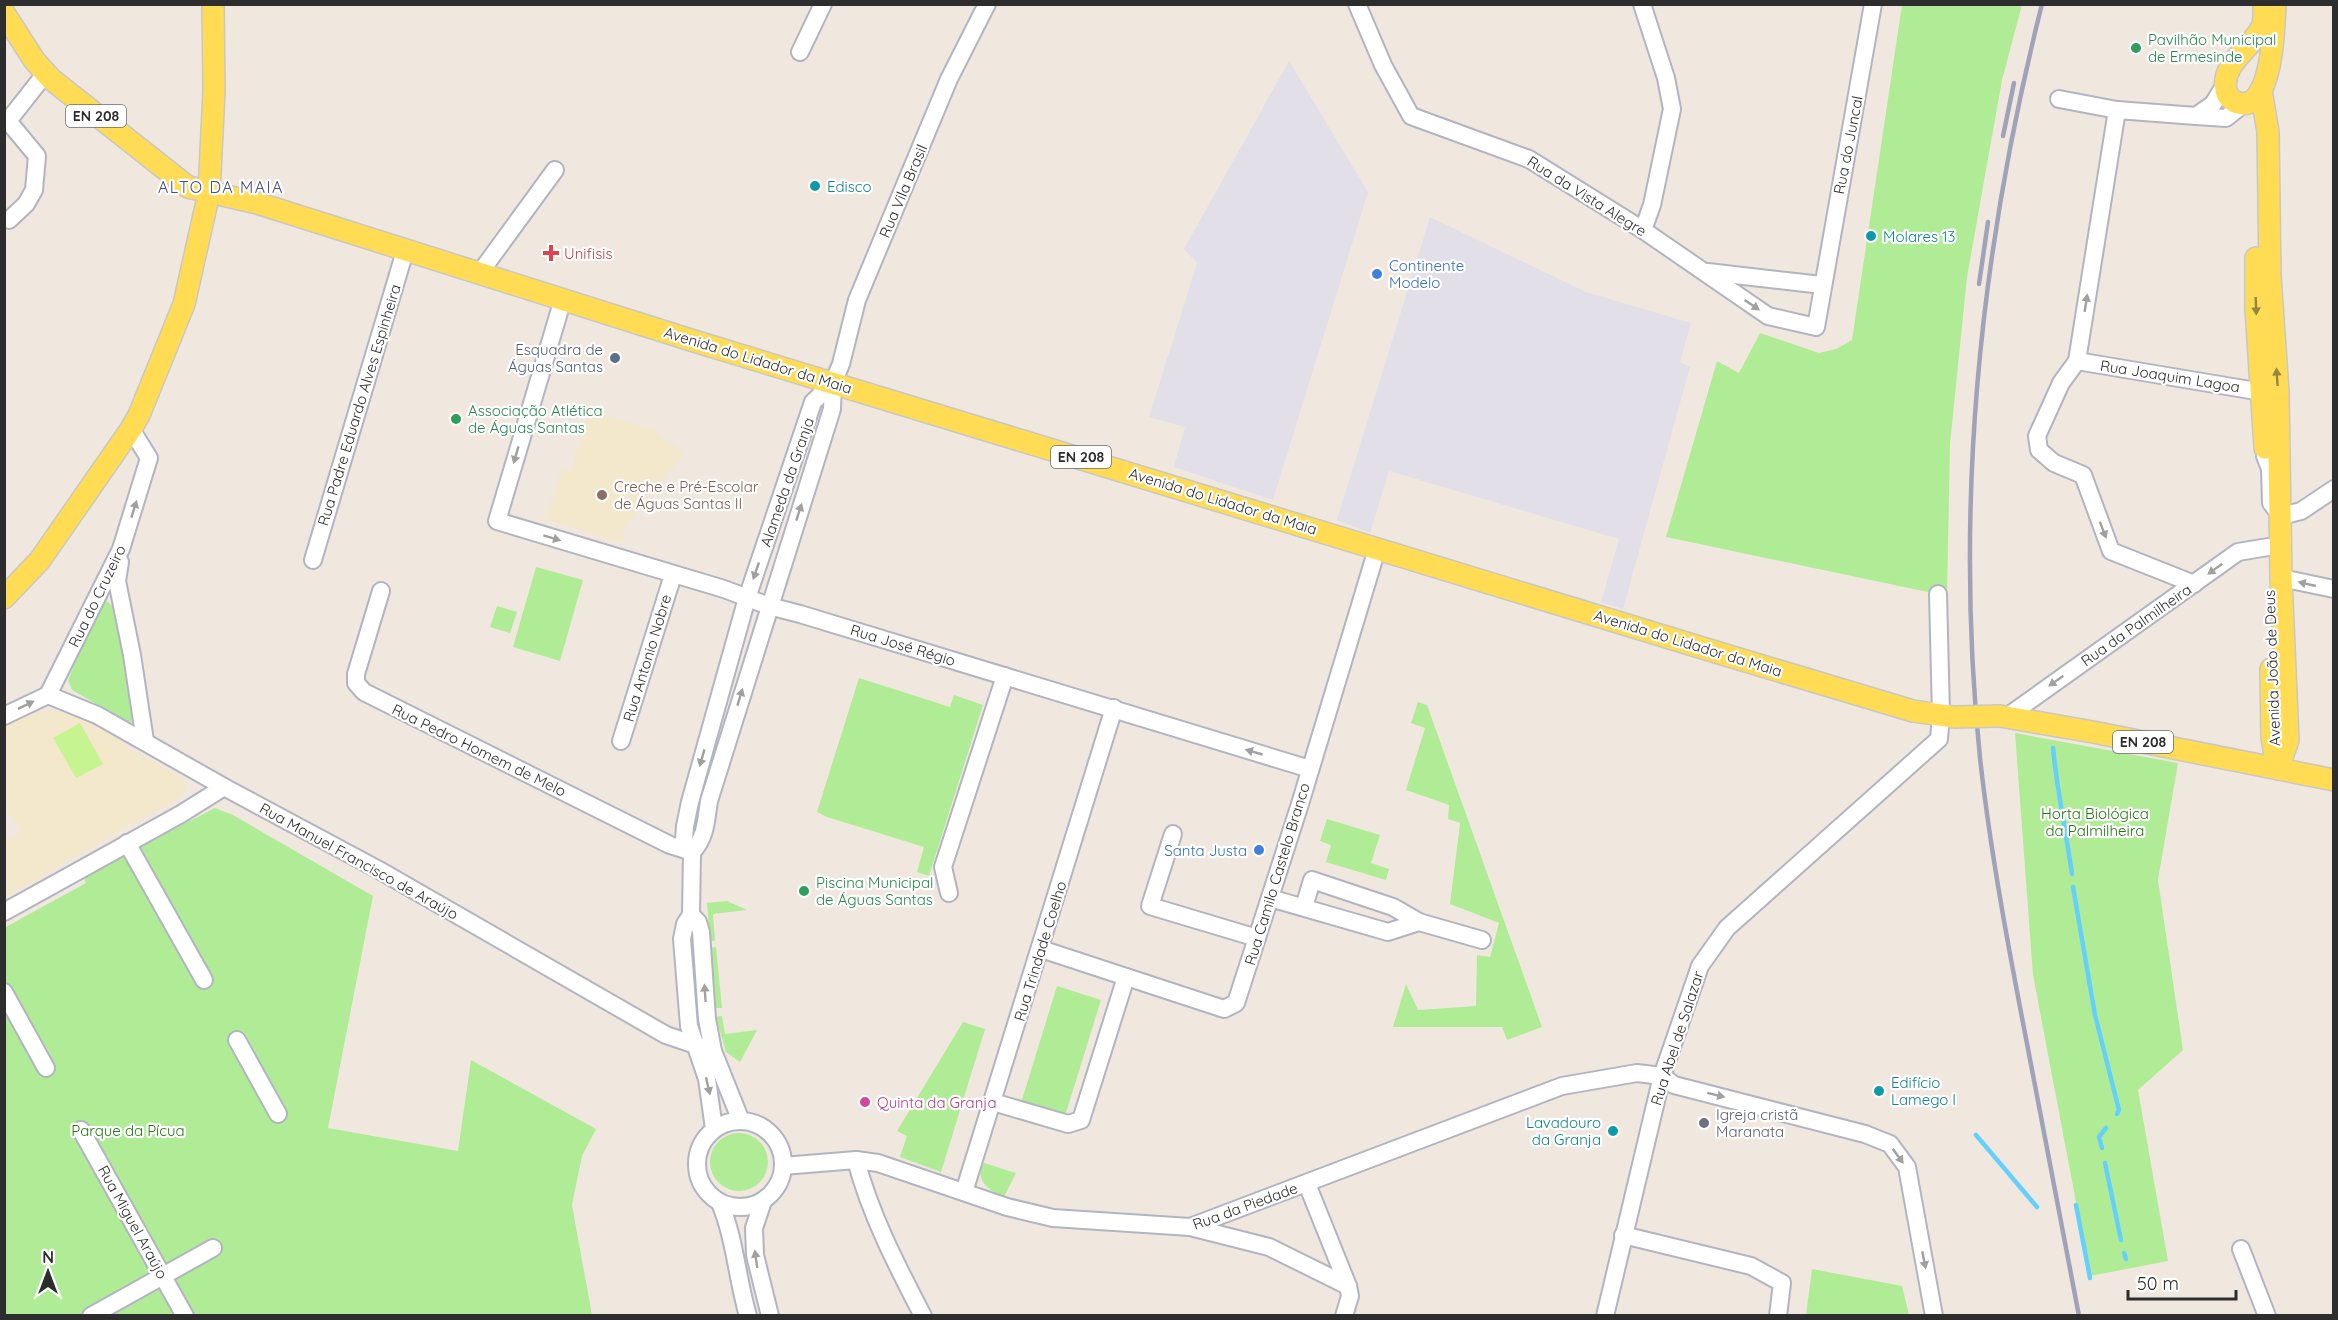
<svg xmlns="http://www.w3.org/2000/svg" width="2338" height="1320" viewBox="0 0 2338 1320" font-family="Quicksand,sans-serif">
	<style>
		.industrial { fill: #e2dfe8 }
		.education { fill: #f3e7cc }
		.green { fill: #b0ec95 }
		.pitch { fill: #c6f490 }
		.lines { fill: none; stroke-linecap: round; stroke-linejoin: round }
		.stream { stroke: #66d0fc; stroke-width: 4.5 }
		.minor-casing { stroke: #b2b4c2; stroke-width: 20 }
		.major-casing { stroke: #c8c8c8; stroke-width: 24 }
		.minor { stroke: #fff; stroke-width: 16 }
		.major { stroke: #ffdc53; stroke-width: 21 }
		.rail { stroke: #9fa2b9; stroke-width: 4.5 }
		.major-bridge-casing { stroke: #c8c8c8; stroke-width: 24; stroke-linecap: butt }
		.major-bridge { stroke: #ffdc53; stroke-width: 21 }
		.oneway { fill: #a0a0a0 }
		.oneway2 { fill: #968440 }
		.leisure-dot { fill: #2e9e5b; stroke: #fff; stroke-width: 2 }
		.culture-dot { fill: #0f9aa8; stroke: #fff; stroke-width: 2 }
		.health-dot { fill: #e0444e; stroke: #fff; stroke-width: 2 }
		.shop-dot { fill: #3f7fe0; stroke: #fff; stroke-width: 2 }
		.service-dot { fill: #5c6f8a; stroke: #fff; stroke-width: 2 }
		.education-dot { fill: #8d6e63; stroke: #fff; stroke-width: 2 }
		.hotel-dot { fill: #d1479c; stroke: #fff; stroke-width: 2 }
		.worship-dot { fill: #6b7280; stroke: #fff; stroke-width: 2 }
		.labels { text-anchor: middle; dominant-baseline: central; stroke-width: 4.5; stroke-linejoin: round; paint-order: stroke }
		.shield { fill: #fff; stroke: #6c6c6c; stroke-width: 1.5 }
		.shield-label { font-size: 14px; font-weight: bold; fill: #2d2d2d }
		.leisure-label { font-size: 15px; fill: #27864d; stroke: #fff; text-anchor: start }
		.street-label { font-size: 15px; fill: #2d2d2d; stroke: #fff }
		.culture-label { font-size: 15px; fill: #0d838f; stroke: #fff; text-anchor: start }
		.health-label { font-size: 15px; fill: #be3a42; stroke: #fff; text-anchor: start }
		.shop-label { font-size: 15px; fill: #366cbe; stroke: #fff; text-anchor: start }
		.service-label { font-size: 15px; fill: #4e5e75; stroke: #fff; text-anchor: end }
		.education-label { font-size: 15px; fill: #785e54; stroke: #fff; text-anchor: start }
		.park-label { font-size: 15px; fill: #247412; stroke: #fff }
		.hotel-label { font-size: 15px; fill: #b23c85; stroke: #fff; text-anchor: start }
		.worship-label { font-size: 15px; fill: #5b616d; stroke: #fff; text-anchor: start }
		.neighbourhood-label { font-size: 16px; letter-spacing: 1.5px; fill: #475083; stroke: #fff }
	</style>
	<rect width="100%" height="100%" fill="#f0e8de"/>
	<g class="industrial">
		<path d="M1289 61 1368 192 1273 500 1174 467 1185 427 1149 417 1197 263 1184 249Z"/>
		<path d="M1430 217 1586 292 1691 323 1680 362 1690 367 1623 609 1601 602 1619 539 1389 471 1370 533 1337 520Z"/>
	</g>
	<g class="education">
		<path d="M589 411 659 431 658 435 685 453 625 528 623 543 545 519 562 468 571 471Z"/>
		<path d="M41 709 44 712 52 709 94 721 121 734 128 748 178 775 184 780 186 788 180 797 5 897V840L21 832 8 811 7 796 5 792 4 726Z"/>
	</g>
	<g class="green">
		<path d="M1902 5H2022L2002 80 1967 277 1950 444 1947 596 1666 537 1717 361 1739 373 1760 333 1819 353 1836 349 1852 340Z"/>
		<path d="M536 567 583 580 560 661 513 647Z"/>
		<path d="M100 599 108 602 114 607 134 719 129 723 72 690 68 680Z"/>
		<path d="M497 606 517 612 510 633 490 627Z"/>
		<path d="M859 678 950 707 954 695 983 705 929 876 917 872 924 847 827 817 817 812Z"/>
		<path d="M1418 702 1427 705 1542 1027 1507 1040 1502 1027H1393L1406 984 1418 1010 1476 1006 1477 955 1490 957 1499 923 1450 904 1460 823 1448 819 1449 805 1406 790 1425 728 1411 723Z"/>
		<path d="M2015 733 2178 763 2158 880 2183 1050 2138 1090 2168 1261 2090 1276 2033 975Z"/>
		<path d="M215 808 233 815 373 896 328 1128 458 1151 471 1060 596 1129 582 1156 572 1205 592 1315H5L4 928 86 883 83 876Z"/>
		<path d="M1327 819 1380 835 1371 863 1389 869 1386 880 1326 862 1331 845 1320 841Z"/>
		<path d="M727 901 747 910 713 914 715 941H710L707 903Z"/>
		<path d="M716 947 722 1008H715L710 948Z"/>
		<path d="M1057 986 1101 1000 1065 1116 1021 1103Z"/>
		<path d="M722 1016 725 1034 757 1030 740 1062 726 1052 716 1017Z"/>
		<path d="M963 1022 985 1029 941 1172 900 1157 907 1136 897 1131Z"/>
		<circle cx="739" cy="1162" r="29"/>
		<path d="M984 1163 1016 1173 1004 1197C990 1192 973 1179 984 1163Z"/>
		<path d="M1812 1269 1902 1286 1909 1315H1806Z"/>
	</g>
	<path class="pitch" d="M80 723 103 764 76 778 53 738Z"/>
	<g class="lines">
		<g class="stream">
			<path d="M2053 748C2057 790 2066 832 2072 874"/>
			<path d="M2073 887 2095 1015 2119 1110 2117 1114"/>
			<path d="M1976 1135 2037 1207"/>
			<path d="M2102 1148 2099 1137 2106 1128"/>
			<path d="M2105 1163 2121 1240"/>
			<path d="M2076 1205 2090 1278"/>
			<path d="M2124 1253 2126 1259"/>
		</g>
		<defs>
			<g id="minor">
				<path d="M1357 4 1383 65 1411 116 1529 159 1643 230 1768 316 1816 327 1873 4"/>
				<path d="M1642 4 1666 78 1672 109 1652 205 1643 230"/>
				<path d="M800 52 823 4"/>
				<path d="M2226 83 2213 104 2196 116 2226 118 2245 103"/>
				<path d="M2059 99 2117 110 2196 116"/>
				<path d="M2117 110 2077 361 2061 383 2037 436 2039 450 2054 463 2083 475 2111 551 2194 584"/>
				<path d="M9 220 26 204 34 190 37 156 8 121 45 74"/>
				<path d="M1708 272 1822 285"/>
				<path d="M479 274 555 170"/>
				<path d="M563 299 497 521 724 589 769 606 800 614 1310 769"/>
				<path d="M2077 361 2262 392"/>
				<path d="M2265 456 2270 469 2271 503 2281 516 2301 511 2334 489"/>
				<path d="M313 560 405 251"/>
				<path d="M120 562 117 581 132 655 145 741"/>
				<path d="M2281 578 2334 589"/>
				<path d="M381 591 356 674V683L364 692 670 845 692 852"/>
				<path d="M48 695 121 549 149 458 131 429"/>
				<path d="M4 716 48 695 97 715 224 787 379 870 666 1035 713 1051"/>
				<path d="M2008 716 2238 552 2268 547"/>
				<path d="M621 741 673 575"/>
				<path d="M1173 834 1150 906 1257 938"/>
				<path d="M127 843 204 980"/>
				<path d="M692 852C706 838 706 820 709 801L832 409 833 383"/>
				<path d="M949 893 943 867 1005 676"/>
				<path d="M1270 898 1388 932 1419 922 1393 907 1312 880 1304 907"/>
				<path d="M4 912 181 814 224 787"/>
				<path d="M691 915 698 922 701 932 707 1019 713 1051 741 1121"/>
				<path d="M1419 922 1482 940"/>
				<path d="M1041 949 1224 1009 1236 1003 1300 804 1377 549"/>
				<path d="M4 992 46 1068"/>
				<path d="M237 1040 278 1114"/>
				<path d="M993 1102 1068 1124 1081 1120 1126 977"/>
				<circle cx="740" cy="1164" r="43"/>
				<path d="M714 1129 707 1079 689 1026 682 939 685 924 691 915 692 852 684 840 685 826 690 802 747 598 813 402 833 383 841 364 857 300 949 79 987 4"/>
				<path d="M81 1130 185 1316"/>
				<path d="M856 1160C870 1214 897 1266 923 1316"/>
				<path d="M783 1166 856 1160 878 1163 1007 1207 1053 1218 1190 1227 1562 1086 1637 1073 1662 1076 1674 1085 1865 1134 1890 1144 1907 1167 1934 1316"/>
				<path d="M1307 1184 1348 1286 1350 1296 1344 1316"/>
				<path d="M964 1192 1114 708"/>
				<path d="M763 1201 754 1228 755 1255 770 1316"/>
				<path d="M720 1203C735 1239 737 1278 748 1316"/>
				<path d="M1190 1227 1269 1247 1348 1286"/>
				<path d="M1623 1235 1751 1266 1782 1283 1778 1316"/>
				<path d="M2241 1249 2267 1316"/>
				<path d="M91 1316 213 1248"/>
				<path d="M1605 1316 1662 1076 1700 966 1727 928 1939 739 1941 715 1938 594"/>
			</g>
			<g id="major">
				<path d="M2264 4C2264 12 2265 20 2262 27 2252 48 2221 63 2226 90 2227 96 2232 101 2238 103 2273 113 2274 24 2275 4"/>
				<path d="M4 13 34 60 51 79 188 187 257 203 694 341 1729 656 1913 711 1954 717"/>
				<path d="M2261 90 2268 132 2270 276 2278 392 2281 578 2288 740 2278 769"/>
				<path d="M2256 258V309L2265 448"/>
				<path d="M4 598 40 560 131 429 139 415 184 304 209 193 214 91 213 4"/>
				<path d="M2271 669 2272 738 2277 766"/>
				<path d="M2000 716 2093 732 2334 780"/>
			</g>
		</defs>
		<use href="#minor" class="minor-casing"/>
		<use href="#major" class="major-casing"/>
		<use href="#minor" class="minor"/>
		<use href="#major" class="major"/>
		<g class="rail">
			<path d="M2042 4C1980 250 1954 505 1980 758 1991 857 2010 956 2029 1054 2045 1141 2062 1228 2079 1316"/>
			<path d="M2003 136 2014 83"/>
			<path d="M1979 284 1988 222"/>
		</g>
		<defs>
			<path id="major-bridge" d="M1954 717 2000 716"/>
		</defs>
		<use href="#major-bridge" class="major-bridge-casing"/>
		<use href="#major-bridge" class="major-bridge"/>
	</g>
	<defs><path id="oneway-solid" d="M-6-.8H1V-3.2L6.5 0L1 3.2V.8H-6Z" transform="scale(1.5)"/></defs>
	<g class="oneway">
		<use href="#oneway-solid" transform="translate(2086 303) rotate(-81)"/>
		<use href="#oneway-solid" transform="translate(1752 305) rotate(34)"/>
		<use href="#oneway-solid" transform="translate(516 455) rotate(106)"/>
		<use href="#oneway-solid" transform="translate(134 509) rotate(-73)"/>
		<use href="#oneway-solid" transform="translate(799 512) rotate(-72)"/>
		<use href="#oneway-solid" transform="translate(2103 530) rotate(69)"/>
		<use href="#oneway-solid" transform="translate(552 538) rotate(17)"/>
		<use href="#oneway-solid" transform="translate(2215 569) rotate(144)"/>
		<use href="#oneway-solid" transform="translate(756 571) rotate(109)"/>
		<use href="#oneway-solid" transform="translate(2307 584) rotate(-167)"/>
		<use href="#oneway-solid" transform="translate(2056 681) rotate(145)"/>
		<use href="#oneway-solid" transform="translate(740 697) rotate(-73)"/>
		<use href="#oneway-solid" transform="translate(26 705) rotate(-26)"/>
		<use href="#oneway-solid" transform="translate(1254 752) rotate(-164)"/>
		<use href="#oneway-solid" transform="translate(702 758) rotate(106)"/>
		<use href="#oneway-solid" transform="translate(705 993) rotate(-94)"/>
		<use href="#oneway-solid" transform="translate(708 1086) rotate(77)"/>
		<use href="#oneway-solid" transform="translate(1716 1095) rotate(14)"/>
		<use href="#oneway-solid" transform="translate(1898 1156) rotate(54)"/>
		<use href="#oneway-solid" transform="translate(756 1259) rotate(-98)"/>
		<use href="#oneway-solid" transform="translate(1924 1260) rotate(79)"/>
	</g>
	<g class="oneway2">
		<use href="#oneway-solid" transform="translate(2256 306) rotate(88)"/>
		<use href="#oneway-solid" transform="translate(2277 377) rotate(-94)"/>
	</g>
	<g class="leisure-dot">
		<circle cx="2136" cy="48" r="6"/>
		<circle cx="456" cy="419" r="6"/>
		<circle cx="804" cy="891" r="6"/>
	</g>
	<g class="culture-dot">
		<circle cx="815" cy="186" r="6"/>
		<circle cx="1871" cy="236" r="6"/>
		<circle cx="1879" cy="1091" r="6"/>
		<circle cx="1613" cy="1131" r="6"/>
	</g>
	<path class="health-dot" d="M548 244h6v6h6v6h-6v6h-6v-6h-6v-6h6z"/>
	<g class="shop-dot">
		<circle cx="1377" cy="274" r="6"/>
		<circle cx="1259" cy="850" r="6"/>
	</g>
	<circle class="service-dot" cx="615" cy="358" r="6"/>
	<circle class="education-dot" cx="602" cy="495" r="6"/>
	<circle class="hotel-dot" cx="865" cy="1102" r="6"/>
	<circle class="worship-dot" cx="1704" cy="1123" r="6"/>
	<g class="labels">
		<g class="shield">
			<rect x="66" y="105" width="60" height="22" rx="4.5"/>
			<rect x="1051" y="446" width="60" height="22" rx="4.5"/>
			<rect x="2113" y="731" width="60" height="22" rx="4.5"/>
		</g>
		<g class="shield-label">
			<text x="96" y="116">EN 208</text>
			<text x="1081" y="457">EN 208</text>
			<text x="2143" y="742">EN 208</text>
		</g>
		<g class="leisure-label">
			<text x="2148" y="39">Pavilhão Municipal<tspan x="2148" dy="17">de Ermesinde</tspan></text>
			<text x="468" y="410">Associação Atlética<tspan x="468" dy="17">de Águas Santas</tspan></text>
			<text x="816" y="882">Piscina Municipal<tspan x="816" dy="17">de Águas Santas</tspan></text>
		</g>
		<g class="street-label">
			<text transform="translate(1848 145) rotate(-79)">Rua do Juncal</text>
			<text transform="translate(903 191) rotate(-67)">Rua Vila Brasil</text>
			<text transform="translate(1587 196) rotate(32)">Rua da Vista Alegre</text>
			<text transform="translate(758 360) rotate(17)">Avenida do Lidador da Maia</text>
			<text transform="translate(2170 376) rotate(9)">Rua Joaquim Lagoa</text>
			<text transform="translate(359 405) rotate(-73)">Rua Padre Eduardo Alves Espinheira</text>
			<text transform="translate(787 482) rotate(-71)">Alameda da Granja</text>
			<text transform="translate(1223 501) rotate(17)">Avenida do Lidador da Maia</text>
			<text transform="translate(97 596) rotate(-64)">Rua do Cruzeiro</text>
			<text transform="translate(2136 625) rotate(-35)">Rua da Palmilheira</text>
			<text transform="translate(1688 643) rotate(17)">Avenida do Lidador da Maia</text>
			<text transform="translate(903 645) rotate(17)">Rua José Régio</text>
			<text transform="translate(647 658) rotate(-73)">Rua Antonio Nobre</text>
			<text transform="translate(2272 668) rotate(-92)">Avenida João de Deus</text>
			<text transform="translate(479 750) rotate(26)">Rua Pedro Homem de Melo</text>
			<text transform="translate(359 861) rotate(29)">Rua Manuel Francisco de Araújo</text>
			<text transform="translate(1277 874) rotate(-73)">Rua Camilo Castelo Branco</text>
			<text transform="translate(1040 951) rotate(-73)">Rua Trindade Coelho</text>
			<text transform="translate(1677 1038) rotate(-72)">Rua Abel de Salazar</text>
			<text transform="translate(1245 1206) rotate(-20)">Rua da Piedade</text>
			<text transform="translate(133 1222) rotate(61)">Rua Miguel Araújo</text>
		</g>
		<g class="culture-label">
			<text x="827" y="186">Edisco</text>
			<text x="1883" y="236">Molares 13</text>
			<text x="1891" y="1082">Edifício<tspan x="1891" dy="17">Lamego I</tspan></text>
			<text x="1601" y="1122" text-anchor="end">Lavadouro<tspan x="1601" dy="17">da Granja</tspan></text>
		</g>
		<g class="health-label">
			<text x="564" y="253">Unifisis</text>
		</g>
		<g class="shop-label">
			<text x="1389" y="265">Continente<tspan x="1389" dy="17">Modelo</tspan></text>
			<text x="1247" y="850" text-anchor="end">Santa Justa</text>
		</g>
		<g class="service-label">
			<text x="603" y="349">Esquadra de<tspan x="603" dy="17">Águas Santas</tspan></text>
		</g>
		<g class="education-label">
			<text x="614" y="486">Creche e Pré-Escolar<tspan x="614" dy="17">de Águas Santas II</tspan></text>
		</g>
		<g class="park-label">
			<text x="2095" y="813">Horta Biológica<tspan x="2095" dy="17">da Palmilheira</tspan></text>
			<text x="128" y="1130">Parque da Pícua</text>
		</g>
		<g class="hotel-label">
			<text x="877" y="1102">Quinta da Granja</text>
		</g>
		<g class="worship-label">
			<text x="1716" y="1114">Igreja cristã<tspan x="1716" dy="17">Maranata</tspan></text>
		</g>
		<g class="neighbourhood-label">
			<text x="221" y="187">ALTO DA MAIA</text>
		</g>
	</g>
	<rect width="2338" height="1320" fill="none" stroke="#2d2d2d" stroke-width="12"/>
	<g transform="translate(48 1272)" stroke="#ffffff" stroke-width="4.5" paint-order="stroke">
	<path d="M0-4.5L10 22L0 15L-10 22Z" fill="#2d2d2d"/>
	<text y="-9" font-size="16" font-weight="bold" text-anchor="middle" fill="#2d2d2d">N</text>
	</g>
	<path d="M2128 1290v9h108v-9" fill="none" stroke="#2d2d2d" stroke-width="3"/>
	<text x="2137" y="1290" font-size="18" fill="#2d2d2d" stroke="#ffffff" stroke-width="4.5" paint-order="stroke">50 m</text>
</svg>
